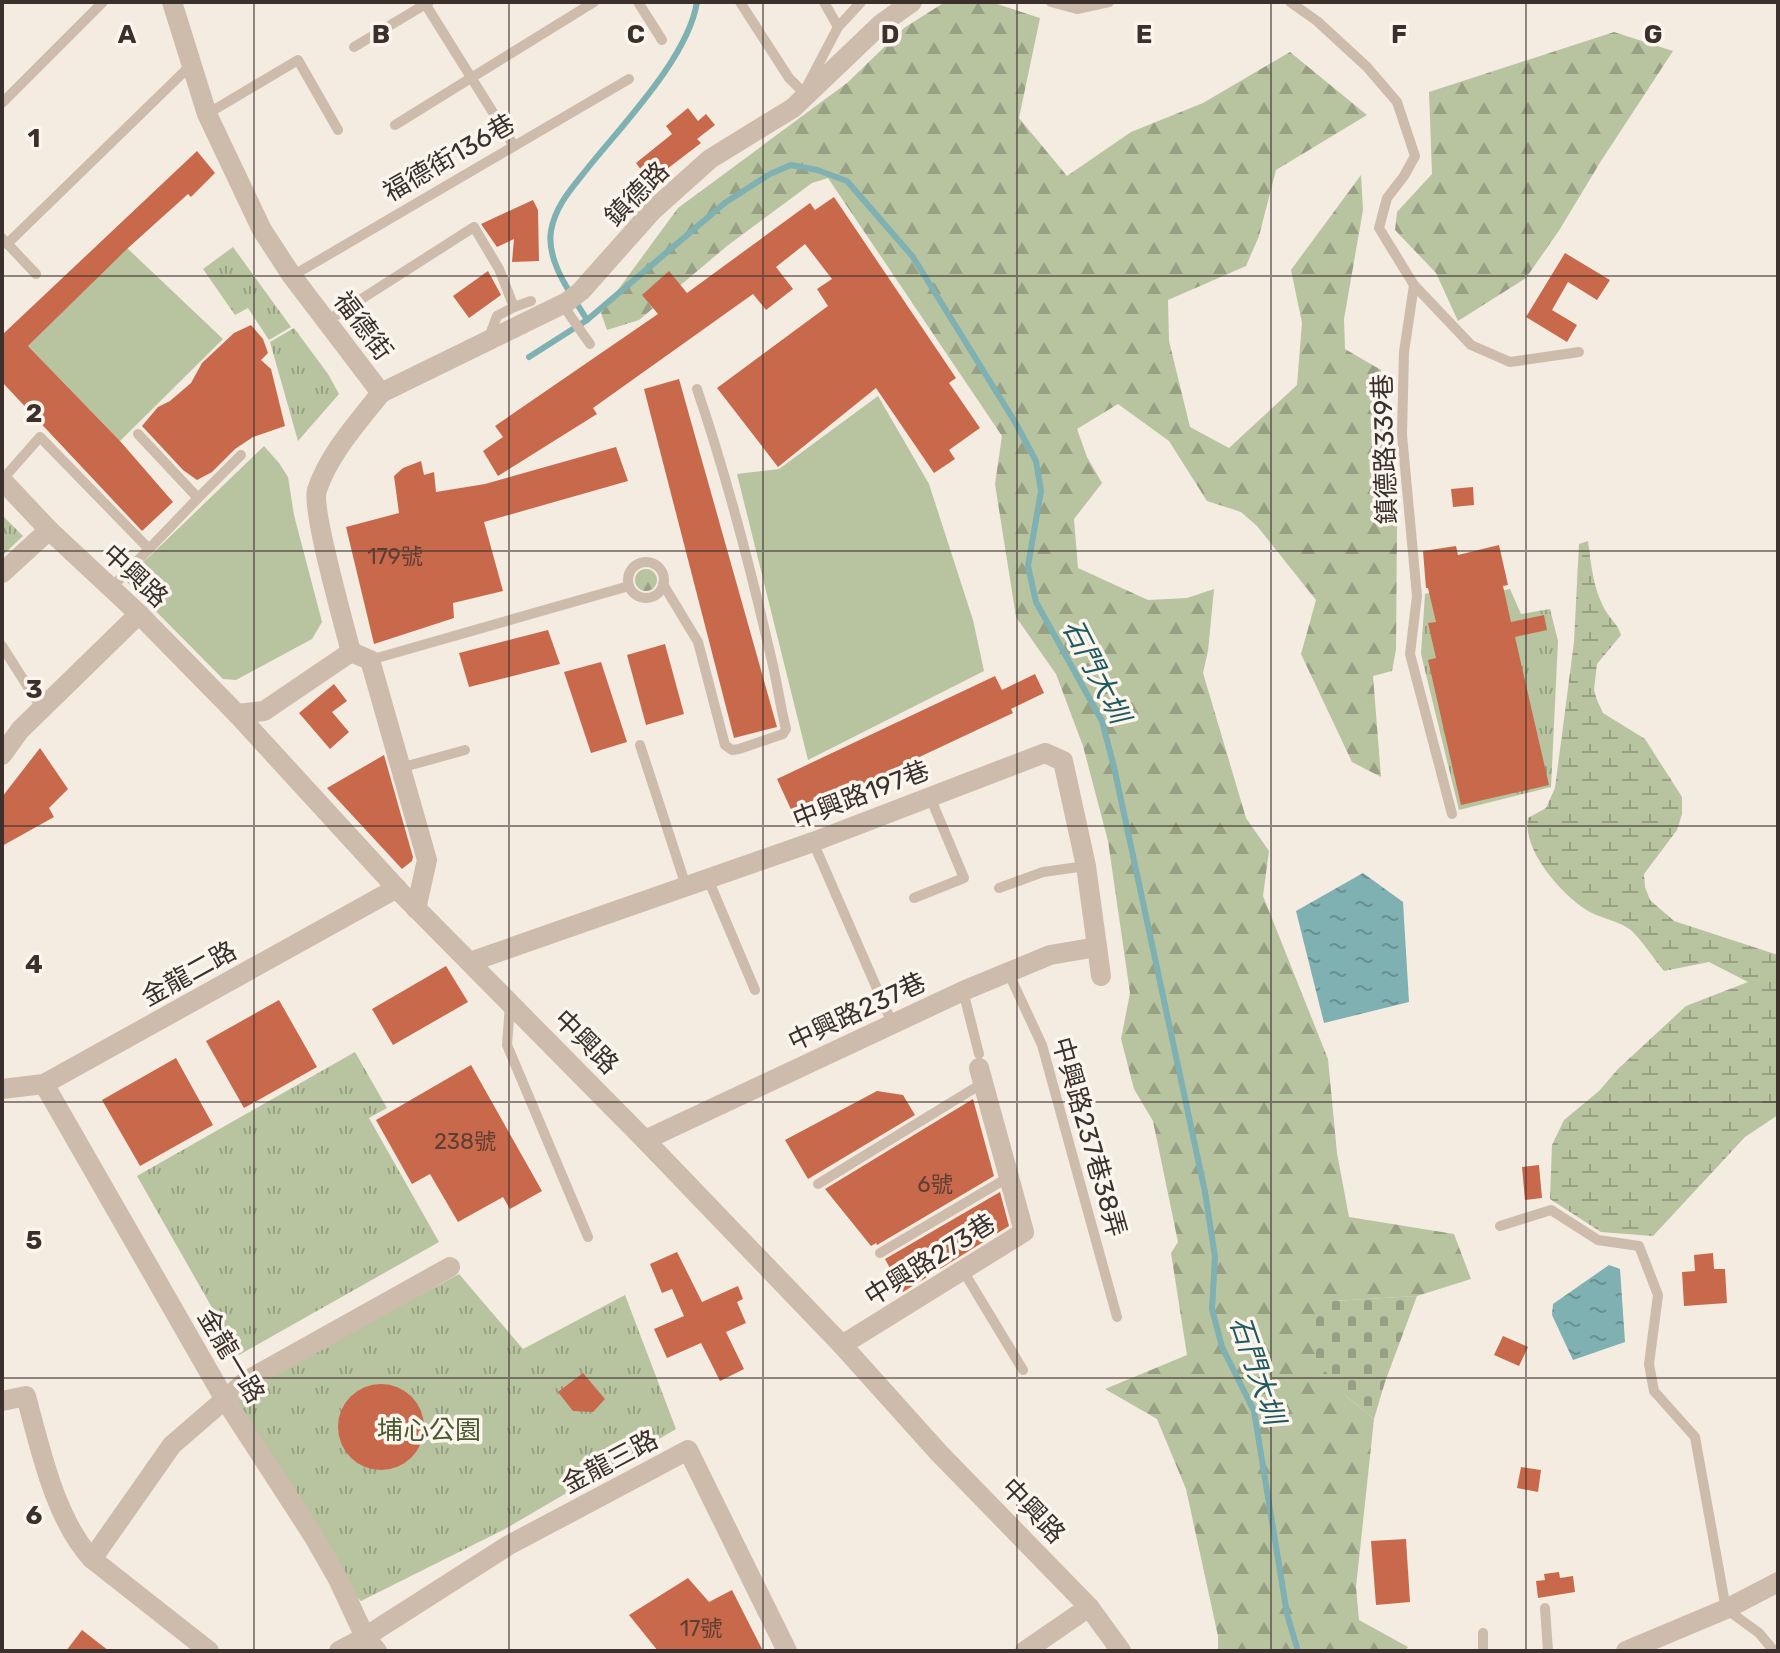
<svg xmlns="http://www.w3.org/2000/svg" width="1780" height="1653" viewBox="0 0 1780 1653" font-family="Rubik,'Noto Sans TC',sans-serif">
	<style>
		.grass { fill: url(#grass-tufts) }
		.forest { fill: url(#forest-firs) }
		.wetland { fill: url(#wetland-marsh) }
		.cemetery { fill: url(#cemetery-stones) }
		.garden { fill: #b8c4a0 }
		.water { fill: url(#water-ripples) }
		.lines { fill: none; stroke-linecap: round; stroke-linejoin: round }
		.stream { stroke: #7fb0b2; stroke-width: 6 }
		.building { fill: #c8694b }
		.service { stroke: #cdbbac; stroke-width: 10 }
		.minor { stroke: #cdbbac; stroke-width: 20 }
		.tertiary { stroke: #cdbbac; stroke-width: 20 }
		.grid { fill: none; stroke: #3b302b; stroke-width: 2; stroke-opacity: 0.55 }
		.labels { text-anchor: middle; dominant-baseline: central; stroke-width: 7; stroke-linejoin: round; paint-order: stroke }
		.number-label { font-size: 22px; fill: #5e3e33 }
		.street-label { font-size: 26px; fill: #3b302b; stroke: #fbf5ee }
		.park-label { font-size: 26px; fill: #4a5a2e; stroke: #fbf5ee }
		.water-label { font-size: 28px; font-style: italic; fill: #1f5a5e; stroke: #fbf5ee }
		.grid-label { font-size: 26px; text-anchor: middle; font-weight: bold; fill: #3b302b; stroke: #fbf5ee; stroke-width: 7; stroke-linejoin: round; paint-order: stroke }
	</style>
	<defs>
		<pattern id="grass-tufts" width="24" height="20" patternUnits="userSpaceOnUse" patternTransform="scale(2)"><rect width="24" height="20" fill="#b8c4a0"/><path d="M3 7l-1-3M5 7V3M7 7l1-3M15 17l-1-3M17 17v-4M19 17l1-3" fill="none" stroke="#97a083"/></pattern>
		<pattern id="forest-firs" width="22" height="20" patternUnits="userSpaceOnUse" patternTransform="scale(2)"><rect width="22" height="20" fill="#b8c4a0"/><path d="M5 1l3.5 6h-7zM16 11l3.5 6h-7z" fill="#97a083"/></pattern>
		<pattern id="wetland-marsh" width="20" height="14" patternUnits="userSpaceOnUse" patternTransform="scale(2)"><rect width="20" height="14" fill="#b8c4a0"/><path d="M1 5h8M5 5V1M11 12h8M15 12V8" fill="none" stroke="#97a083"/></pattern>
		<pattern id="cemetery-stones" width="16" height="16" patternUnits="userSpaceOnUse" patternTransform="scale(2)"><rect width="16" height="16" fill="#b8c4a0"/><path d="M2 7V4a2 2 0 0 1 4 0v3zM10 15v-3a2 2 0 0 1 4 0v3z" fill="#97a083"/></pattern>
		<pattern id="water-ripples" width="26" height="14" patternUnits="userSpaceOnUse" patternTransform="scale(2)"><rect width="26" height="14" fill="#7fb0b2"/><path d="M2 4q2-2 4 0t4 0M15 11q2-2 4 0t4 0" fill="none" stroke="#699091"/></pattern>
	</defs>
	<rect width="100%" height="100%" fill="#f4ebe1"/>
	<g class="grass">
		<path d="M233 247 291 327 269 340 248 308 235 315 203 269Z"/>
		<path d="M294 328 328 374 339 394 298 441 270 342Z"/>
		<path d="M2 515 23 536 2 556Z"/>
		<path d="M1463 586 1468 598 1510 589 1521 614 1550 609 1558 641 1551 787 1459 810 1421 654 1425 594Z"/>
		<path d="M355 1052 387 1108 369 1118 439 1242 239 1355 137 1176Z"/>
		<path d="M459 1274 523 1349 625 1295 676 1429 505 1529 361 1601 338 1579 233 1395Z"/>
	</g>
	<g class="forest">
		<path d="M945 2H991L1040 18 1019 118 1067 176 1131 132 1203 103 1290 52 1367 115 1276 170 1259 236 1246 266 1168 300 1169 341 1190 427 1229 448 1297 385 1302 323 1291 270 1361 175 1363 210 1344 319 1345 349 1381 370 1397 525 1396 650 1392 671 1373 676 1381 777 1352 762 1301 654 1316 600 1257 526 1241 512 1207 501 1169 441 1118 404 1077 429 1087 457 1102 483 1074 519 1078 568 1148 600 1187 598 1214 589 1208 651 1203 673 1246 818 1269 851 1263 896 1328 1059 1337 1153 1349 1217 1454 1234 1471 1279 1417 1296 1333 1301 1346 1396 1374 1419 1356 1587 1359 1620 1408 1647 1405 1651H1218V1636L1186 1489 1157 1419 1105 1389 1187 1355 1171 1253 1178 1242 1153 1121 1134 1089 1121 1039 1130 993 1108 841 1083 746 1056 674 1016 617 995 484 1002 436 828 178 812 183 727 246 639 320 607 330 601 313 678 208 847 83 904 28Z"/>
		<path d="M1614 32 1673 51 1601 161 1560 229 1526 278 1458 321 1436 273 1395 230 1397 212 1432 174 1429 92Z"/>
		<circle cx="646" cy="580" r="11"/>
	</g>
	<path class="wetland" d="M1588 541C1591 564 1593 587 1604 608 1609 618 1618 624 1621 635L1597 664 1594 690 1597 700 1603 713 1645 739 1682 797V814L1677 830 1644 874 1645 887 1650 900 1674 921 1778 955V1115L1745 1137 1653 1236 1601 1232 1550 1199 1552 1145 1564 1120 1599 1091 1618 1069 1686 1006 1748 982 1709 962 1664 971C1653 958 1644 943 1632 931 1622 922 1604 919 1592 913 1564 898 1522 851 1528 818L1546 808 1555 788 1574 642 1579 544Z"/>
	<path class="cemetery" d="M1417 1296 1385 1382 1374 1419 1346 1396 1316 1360 1312 1323 1333 1301Z"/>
	<g class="garden">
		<path d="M127 248 223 339 120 441 28 346Z"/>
		<path d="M878 396 929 484 973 620 984 671 808 760 737 474 779 469Z"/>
		<path d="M264 446 279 463 288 477 294 515 322 622 312 639 236 680 223 679 125 580Z"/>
	</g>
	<g class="water">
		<path d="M1363 873 1403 902 1409 1002 1324 1023 1296 911Z"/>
		<path d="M1609 1265 1620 1269 1625 1342 1573 1360 1552 1315 1553 1304Z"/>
	</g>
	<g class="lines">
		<g class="stream">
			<path d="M587 320C572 295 546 262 551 231 555 206 572 188 587 169 622 125 688 58 697 2"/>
			<path d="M529 357 587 320 726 202 770 174 791 165 817 170 847 181 913 257 1015 422 1036 461 1041 491 1028 566 1036 602 1102 721 1114 767 1205 1192 1215 1257 1212 1309 1222 1347 1254 1411 1287 1614 1298 1651"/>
		</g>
	</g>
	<g class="building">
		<path d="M688 108 698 121 706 114 715 125 697 139 701 143 650 182 636 163 672 134 666 126Z"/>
		<path d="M197 151 215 173 191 197 188 194 128 248 28 346 120 441 173 502 142 531 2 382V335Z"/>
		<path d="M834 197 956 378 949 383 980 428 949 450 955 459 934 473 876 388 778 467 717 388 828 306 817 289 832 279 805 244 776 267 793 289 766 310 753 294 593 408 597 414 498 476 483 451 503 437 495 426 658 314 642 295 669 271 687 293 810 203 815 210Z"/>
		<path d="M533 200 538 210 539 261 512 262 514 239 497 247 481 224Z"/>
		<path d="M1565 253 1610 280 1597 300 1568 282 1552 310 1577 325 1567 342 1526 317Z"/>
		<path d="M488 271 501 295 469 318 453 296Z"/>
		<path d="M251 325 263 339 268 353 261 360 271 369 285 426 253 437 235 449 212 472 197 480 183 470 142 426 158 407 170 401 191 383 202 363 234 333Z"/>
		<path d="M679 379 777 727 734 738 644 389Z"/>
		<path d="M616 447 628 481 484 522 503 591 453 603 454 618 374 644 346 527 399 513 394 476 403 468 421 461 424 475 434 472 436 492 485 484Z"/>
		<path d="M1473 487 1474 505 1453 507 1451 489Z"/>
		<path d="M1499 545 1508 585 1503 586 1511 622 1544 615 1547 630 1515 637 1549 785 1461 805 1428 660 1436 658 1428 623 1436 622 1428 588H1426L1423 551 1456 546 1458 555Z"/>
		<path d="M548 630 560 664 469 687 459 653Z"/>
		<path d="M665 644 684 714 646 725 627 655Z"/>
		<path d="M601 662 627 742 591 753 564 672Z"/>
		<path d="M1035 674 1044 693 1011 709 1013 713 794 816 777 779 995 676 1002 690Z"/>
		<path d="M334 684 347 701 332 712 349 732 330 749 299 713Z"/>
		<path d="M40 748 68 789 49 808 54 817 2 846V797Z"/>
		<path d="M384 755 413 857 412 861 402 869 327 788Z"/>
		<path d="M446 966 468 1002 393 1045 372 1009Z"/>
		<path d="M279 1000 317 1067 244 1108 206 1041Z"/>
		<path d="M176 1058 213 1125 140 1166 102 1100Z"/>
		<path d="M471 1065 542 1191 510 1209 503 1197 458 1222 430 1174 412 1184 376 1120Z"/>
		<path d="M877 1091 903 1095 915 1115 808 1179 785 1140Z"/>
		<path d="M973 1099 994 1176 877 1245 876 1243 871 1246 825 1189Z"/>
		<path d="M1539 1165 1542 1198 1525 1200 1522 1167Z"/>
		<path d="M1000 1192 1009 1226 903 1292 885 1259Z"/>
		<path d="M677 1252 702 1302 738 1286 743 1299 737 1302 746 1323 726 1332 744 1369 720 1381 701 1343 667 1358 654 1329 684 1316 672 1289 662 1293 650 1264Z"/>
		<path d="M1713 1253 1714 1269H1725L1727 1303 1684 1306 1682 1272 1695 1271 1694 1255Z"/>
		<path d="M1503 1336 1528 1347 1519 1366 1494 1355Z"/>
		<path d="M583 1373 605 1399 593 1412 573 1411 558 1392Z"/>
		<circle cx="381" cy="1427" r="43"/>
		<path d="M1521 1467 1541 1470 1538 1492 1517 1488Z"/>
		<path d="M1406 1539 1410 1602 1376 1605 1371 1541Z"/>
		<path d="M1559 1572 1560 1578 1573 1576 1575 1592 1538 1598 1536 1581 1545 1580 1544 1574Z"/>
		<path d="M688 1578 709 1602 732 1590 763 1651H658L629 1615Z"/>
		<path d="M82 1630 109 1651H66Z"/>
	</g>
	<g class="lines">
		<g class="service">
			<path d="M424 2 514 146"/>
			<path d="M638 2 662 40"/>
			<path d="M740 2 789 78 803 92"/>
			<path d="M1051 2 1077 9 1109 2"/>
			<path d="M1290 2 1317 21 1367 67 1397 102 1415 156 1404 176 1387 198 1379 228 1414 285 1404 352 1402 435 1417 596 1410 654 1452 814"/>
			<path d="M838 27 861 2"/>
			<path d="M354 47 429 2"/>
			<path d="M806 88 838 27 824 2"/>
			<path d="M2 103 103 2"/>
			<path d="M207 114 298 60 338 130"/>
			<path d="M395 125 594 2"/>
			<path d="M2 238 36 274"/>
			<path d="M7 244 191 65"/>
			<path d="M292 276 629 79"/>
			<path d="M1414 285 1471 345 1510 362 1579 352"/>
			<path d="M562 304 590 344"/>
			<path d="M514 307 531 301"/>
			<path d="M327 321 474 227 499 269 514 307 497 316 488 340"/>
			<path d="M138 434 198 498 149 549"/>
			<path d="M2 480 40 437 149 549 110 589"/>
			<path d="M198 498 241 455"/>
			<circle cx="646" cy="580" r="18"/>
			<path d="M663 584 698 642 725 745 732 750 739 749 783 734 786 729C780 705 777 681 771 657 750 566 727 477 697 389"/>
			<path d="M2 646 42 709"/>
			<path d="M370 660 629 586"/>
			<path d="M640 745 686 886"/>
			<path d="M400 768 465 750"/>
			<path d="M813 842 892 1023"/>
			<path d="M708 879 755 990"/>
			<path d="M999 888 1043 872 1086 866"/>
			<path d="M914 898 964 878 930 797"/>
			<path d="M1009 974 1042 1045 1117 1317"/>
			<path d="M963 991 979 1054"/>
			<path d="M510 1005 507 1045 588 1237"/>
			<path d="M818 1184 983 1083"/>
			<path d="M1500 1226 1551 1210 1598 1240 1639 1246 1658 1295 1649 1364 1654 1391 1695 1437 1726 1609 1759 1633 1774 1651"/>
			<path d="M880 1253 1009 1177"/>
			<path d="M962 1269 1023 1370"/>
			<path d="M1545 1608 1548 1651"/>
			<path d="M1483 1651V1633"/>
		</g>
		<g class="minor">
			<path d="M172 2 207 114 262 230 292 276 381 393C358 422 329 454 317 490 311 509 344 624 351 652L264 711 237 714"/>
			<path d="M381 393 567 302 581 291 652 211 710 159 793 108 881 24 912 2"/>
			<path d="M2 573 49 530"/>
			<path d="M351 652 370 660 427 860 416 909"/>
			<path d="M470 962 813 842 1045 753 1063 761 1086 866 1101 976"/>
			<path d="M44 1084 224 1398 314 1537 338 1579 365 1637 377 1651"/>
			<path d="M2 1089 44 1084 397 888"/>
			<path d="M645 1140 963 991 1050 955 1097 947"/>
			<path d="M842 1345 1024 1232 979 1068"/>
			<path d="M2 1401 26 1396C40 1448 55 1519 92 1559L209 1651"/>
			<path d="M92 1559 172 1445 246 1381 450 1267"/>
			<path d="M339 1651 365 1637 509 1545 688 1450 787 1651"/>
			<path d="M1025 1651 1089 1607"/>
			<path d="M1626 1651 1726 1609 1778 1582"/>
		</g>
		<g class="tertiary">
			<path d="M2 480 49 530 139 614 237 714 402 894 645 1140 842 1345 939 1453 1089 1607 1121 1651"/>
			<path d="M2 755 20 730 139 614"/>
		</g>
	</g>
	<path class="grid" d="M254 2V1651M509 2V1651M763 2V1651M1017 2V1651M1271 2V1651M1526 2V1651M2 276H1778M2 551H1778M2 826H1778M2 1102H1778M2 1378H1778"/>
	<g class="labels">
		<g class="number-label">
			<text x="395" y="556">179號</text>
			<text x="465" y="1141">238號</text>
			<text x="935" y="1184">6號</text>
			<text x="701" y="1628">17號</text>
		</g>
		<g class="street-label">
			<text transform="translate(449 158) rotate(-30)">福德街136巷</text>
			<text transform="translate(637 194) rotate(-45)">鎮德路</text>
			<text transform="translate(363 326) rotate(53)">福德街</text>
			<text transform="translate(1385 449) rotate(-92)">鎮德路339巷</text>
			<text transform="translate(135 576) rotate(43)">中興路</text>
			<text transform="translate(861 795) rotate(-21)">中興路197巷</text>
			<text transform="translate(189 974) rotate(-29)">金龍二路</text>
			<text transform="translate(857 1012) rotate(-25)">中興路237巷</text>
			<text transform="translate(586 1042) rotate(45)">中興路</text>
			<text transform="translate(1089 1137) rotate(74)">中興路237巷38弄</text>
			<text transform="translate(930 1260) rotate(-32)">中興路273巷</text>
			<text transform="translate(231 1356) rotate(59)">金龍一路</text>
			<text transform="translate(610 1462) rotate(-28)">金龍三路</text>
			<text transform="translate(1033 1511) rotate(46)">中興路</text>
		</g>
		<g class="park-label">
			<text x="429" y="1430">埔心公園</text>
		</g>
		<g class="water-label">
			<text transform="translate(1096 671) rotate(63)">石門大圳</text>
			<text transform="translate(1257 1370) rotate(71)">石門大圳</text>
		</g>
	</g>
	<g class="grid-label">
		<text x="127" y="43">A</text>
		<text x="381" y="43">B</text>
		<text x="636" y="43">C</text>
		<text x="890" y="43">D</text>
		<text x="1144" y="43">E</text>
		<text x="1399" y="43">F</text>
		<text x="1653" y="43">G</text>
		<text x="34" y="147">1</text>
		<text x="34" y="422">2</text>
		<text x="34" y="698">3</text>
		<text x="34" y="973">4</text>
		<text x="34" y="1249">5</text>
		<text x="34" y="1524">6</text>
	</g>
	<rect width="1780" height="1653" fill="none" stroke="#3b302b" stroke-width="8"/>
</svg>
